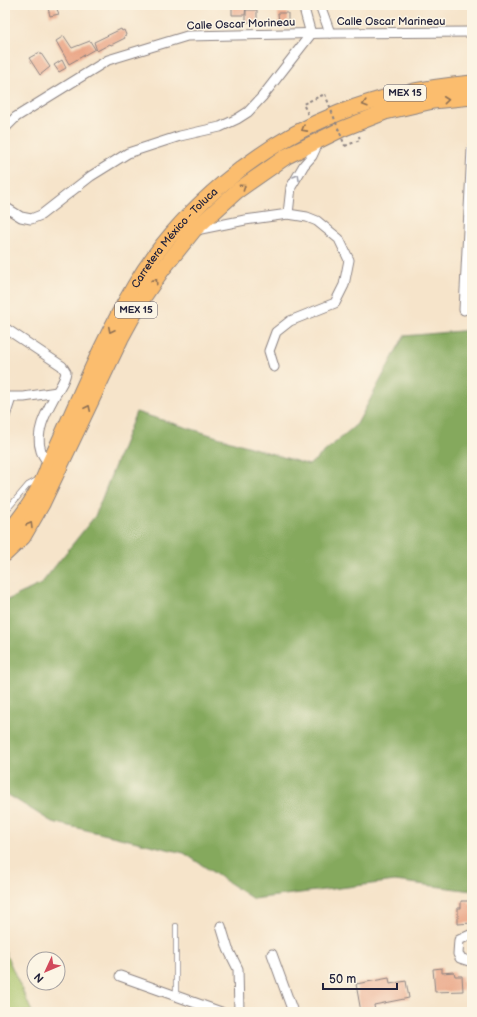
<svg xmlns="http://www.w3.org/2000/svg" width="477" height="1017" viewBox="0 0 477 1017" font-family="'Balsamiq Sans',sans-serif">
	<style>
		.green { fill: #a7c369; stroke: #647252 }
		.forest { fill: #85a95d; stroke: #54664c }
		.building { fill: #eba98a }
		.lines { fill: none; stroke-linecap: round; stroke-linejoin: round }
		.service-casing { stroke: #8c8382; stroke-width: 6 }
		.minor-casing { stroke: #8c8382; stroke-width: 11 }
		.primary-casing { stroke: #8c8382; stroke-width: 17 }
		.path { stroke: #8c8382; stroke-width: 2; stroke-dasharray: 3 3; stroke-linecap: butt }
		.service { stroke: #fff; stroke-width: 4.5 }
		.minor { stroke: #fff; stroke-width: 9 }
		.primary { stroke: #fbbd6e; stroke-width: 15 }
		.path-bridge { stroke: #8c8382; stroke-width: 2; stroke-dasharray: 3 3; stroke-linecap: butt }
		.oneway { stroke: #8e7054 }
		.oneway2 { stroke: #9c9ca7 }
		.labels { text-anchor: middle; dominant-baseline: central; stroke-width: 3; stroke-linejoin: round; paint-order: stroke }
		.shield { fill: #fcf5e5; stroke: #63616e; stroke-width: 1 }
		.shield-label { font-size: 10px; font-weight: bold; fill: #22223b }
		.street-label { font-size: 11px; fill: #22223b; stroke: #fcf5e5 }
	</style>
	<rect width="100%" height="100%" fill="#fcf5e5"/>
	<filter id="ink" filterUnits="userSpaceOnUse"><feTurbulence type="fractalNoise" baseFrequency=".025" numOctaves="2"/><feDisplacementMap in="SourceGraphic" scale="8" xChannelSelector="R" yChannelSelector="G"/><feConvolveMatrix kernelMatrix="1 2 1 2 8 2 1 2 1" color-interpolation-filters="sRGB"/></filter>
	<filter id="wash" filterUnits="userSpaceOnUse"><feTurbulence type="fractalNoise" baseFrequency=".012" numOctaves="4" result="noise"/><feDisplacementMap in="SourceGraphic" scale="16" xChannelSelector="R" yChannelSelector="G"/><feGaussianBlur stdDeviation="0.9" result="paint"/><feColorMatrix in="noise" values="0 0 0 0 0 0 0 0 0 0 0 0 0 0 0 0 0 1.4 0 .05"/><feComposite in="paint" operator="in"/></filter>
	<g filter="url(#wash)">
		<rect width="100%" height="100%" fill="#f6e4ca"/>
		<path class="green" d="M5 952 32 1012H5Z"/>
		<path class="forest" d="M472 330V891L395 881 253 899 184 853 52 822 5 793V601L41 584 95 516 136 412 309 465 357 424 404 336Z"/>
		<g id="blocks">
			<g class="building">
				<path d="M232 5H246L245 15H232Z"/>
				<path d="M56 7 59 14 50 16 48 8Z"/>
				<rect x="246" y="10" width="11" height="12"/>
				<path d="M278 13H288V23H279Z"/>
				<path d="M121 29 122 31 124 30 126 35 124 36 125 38 111 45 110 44 97 51 94 42Z"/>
				<path d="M64 36 72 48 90 41 95 49 69 64 56 41Z"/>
				<path d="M40 52 50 67 40 75 29 58Z"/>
				<path d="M62 60 66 68 59 72 54 65Z"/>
				<path d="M461 901H469V903H472V923L458 924V908H461Z"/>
				<path d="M442 968V973L454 972 455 976H462L463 991 435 992 433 969Z"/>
				<path d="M389 978 390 984 406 981 409 998 374 1005 375 1012H361L356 984Z"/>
			</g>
		</g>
	</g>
	<g filter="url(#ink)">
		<use href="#blocks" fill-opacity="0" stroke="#8c8382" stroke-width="1"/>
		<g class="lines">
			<defs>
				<g id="service">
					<path d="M5 512 28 485 39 479"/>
					<path d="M176 926V996"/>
				</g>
				<g id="minor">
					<path d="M303 5 311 34"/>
					<path d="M320 5 330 33"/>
					<path d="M5 128 16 117 108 60 187 36 334 33 472 32"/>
					<path d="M5 207 21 217 31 219 41 215 91 176 128 153 180 136 220 127 237 119 248 112 262 97 311 34"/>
					<path d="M288 214 291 187 304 165 312 156 319 141"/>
					<path d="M196 230 245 220 288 214 307 217 317 221 339 239 349 260 344 285 335 303 290 321 276 332 269 351 274 367"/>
					<path d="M464 310 472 149"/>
					<path d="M5 328 62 366 66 372C65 380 61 385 57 392 48 409 34 431 41 451 42 455 46 460 49 464"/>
					<path d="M5 397H24L57 392"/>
					<path d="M5 416 11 398"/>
					<path d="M221 926 228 949 238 969 239 1012"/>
					<path d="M472 934 459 940 458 954 460 958 472 962"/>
					<path d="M272 954 293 1012"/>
					<path d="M120 976 221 1012"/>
				</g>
				<g id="primary">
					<path id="s1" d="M5 537C23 515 40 492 49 464 77 404 101 342 135 285 179 211 258 145 339 113 381 96 427 87 472 83"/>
					<path d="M5 554 23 537 42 504 121 338 143 298 162 270 194 230 237 191 287 156 342 129 385 112 433 101 472 97"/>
				</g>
			</defs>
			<use href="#service" class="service-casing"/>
			<use href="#minor" class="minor-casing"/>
			<use href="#primary" class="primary-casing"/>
			<g class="path">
				<path d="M308 114 303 104 325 94"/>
				<path d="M345 146 360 140 359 136"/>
			</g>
			<use href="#service" class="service"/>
			<use href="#minor" class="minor"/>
			<use href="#primary" class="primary"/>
			<path class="path-bridge" d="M325 94 345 146"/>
		</g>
		<defs><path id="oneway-chevron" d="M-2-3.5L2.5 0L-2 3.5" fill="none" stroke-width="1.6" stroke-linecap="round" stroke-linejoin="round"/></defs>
		<g class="oneway">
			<use href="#oneway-chevron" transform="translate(446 100) rotate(-6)"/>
			<use href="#oneway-chevron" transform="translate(365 104) rotate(163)"/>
			<use href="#oneway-chevron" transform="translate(304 129) rotate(151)"/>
			<use href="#oneway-chevron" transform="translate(243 187) rotate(-35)"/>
			<use href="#oneway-chevron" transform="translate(155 281) rotate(-56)"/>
			<use href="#oneway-chevron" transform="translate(111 330) rotate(117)"/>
			<use href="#oneway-chevron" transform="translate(88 408) rotate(-65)"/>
			<use href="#oneway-chevron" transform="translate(30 525) rotate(-59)"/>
		</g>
		<use class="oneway2" href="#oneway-chevron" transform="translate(297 177) rotate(-59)"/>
	</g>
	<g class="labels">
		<g class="shield">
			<rect x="384" y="85" width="42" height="16" rx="3"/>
			<rect x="115" y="302" width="42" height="16" rx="3"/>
		</g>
		<g class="shield-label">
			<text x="405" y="93">MEX 15</text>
			<text x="136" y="310">MEX 15</text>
		</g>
		<g class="street-label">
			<text x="391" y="21">Calle Oscar Marineau</text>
			<text transform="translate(241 24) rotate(-2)">Calle Oscar Morineau</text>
			<text stroke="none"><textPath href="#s1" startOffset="346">Carretera México - Toluca</textPath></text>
		</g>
	</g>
	<rect width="477" height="1017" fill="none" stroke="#fcf5e5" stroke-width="20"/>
	<g transform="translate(46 971) rotate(226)"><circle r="19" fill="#fcf5e5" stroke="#a5a1a1"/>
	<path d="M0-3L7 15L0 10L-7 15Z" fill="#d1495b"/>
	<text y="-6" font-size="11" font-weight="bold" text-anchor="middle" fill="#22223b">N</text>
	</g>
	<path d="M323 983v6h74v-6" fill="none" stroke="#22223b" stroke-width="2"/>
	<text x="329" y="983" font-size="12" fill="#22223b" stroke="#fcf5e5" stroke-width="3" paint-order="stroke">50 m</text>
</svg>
